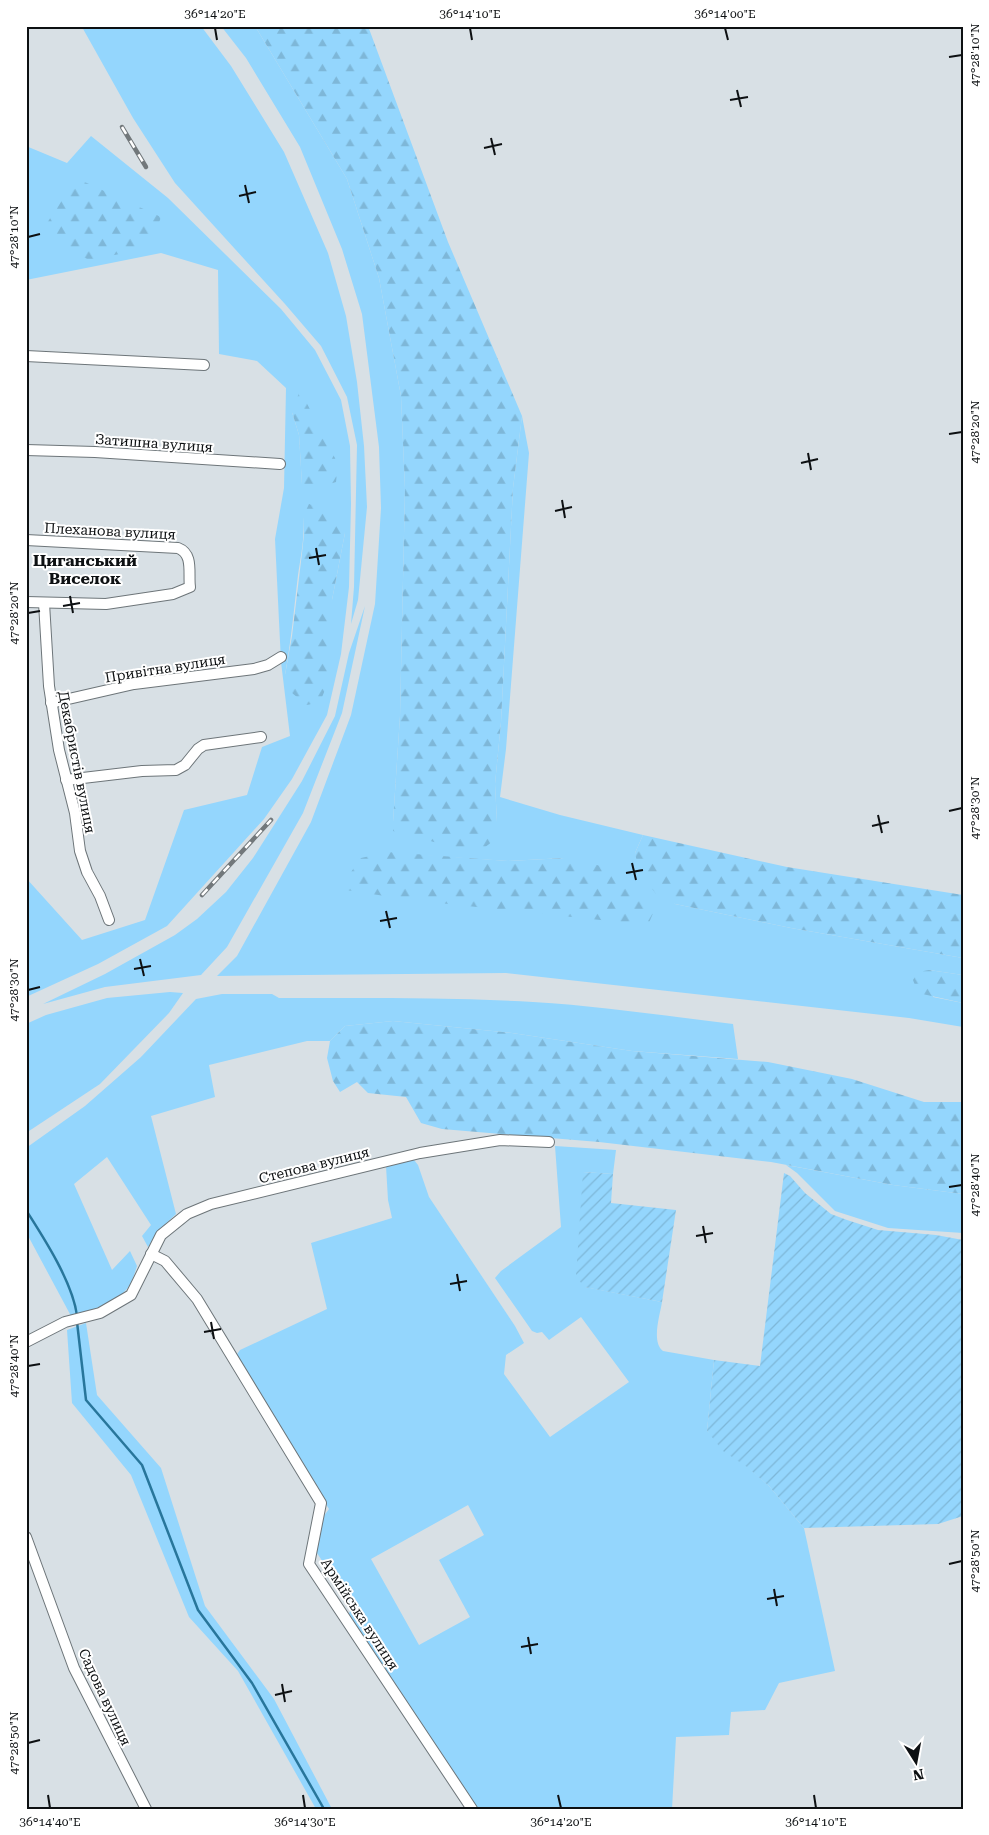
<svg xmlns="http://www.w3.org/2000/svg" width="989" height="1835" viewBox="0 0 989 1835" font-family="'Roboto Serif',serif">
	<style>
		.grass { fill: #94d6fd; fill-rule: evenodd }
		.forest { fill: url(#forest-firs) }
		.garden { fill: url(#garden-furrows) }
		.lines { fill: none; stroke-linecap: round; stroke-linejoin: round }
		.stream { stroke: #28769b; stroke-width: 2.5 }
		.minor-casing { stroke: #6d7579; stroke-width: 12 }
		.minor { stroke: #fff; stroke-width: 10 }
		.rail-casing { stroke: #72787b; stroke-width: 4.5 }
		.rail { stroke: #fff; stroke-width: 2.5; stroke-dasharray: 8; stroke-linecap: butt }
		.ticks { fill: none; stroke: #0d1012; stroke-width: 2 }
		.labels { text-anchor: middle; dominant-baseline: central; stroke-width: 4; stroke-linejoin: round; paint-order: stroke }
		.street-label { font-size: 14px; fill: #0d1012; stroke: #fff }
		.quarter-label { font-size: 16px; font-weight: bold; fill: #0d1012; stroke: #fff }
		.neatline { fill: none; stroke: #0d1012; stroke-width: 2 }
		.ticks-label { font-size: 12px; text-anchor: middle; fill: #0d1012 }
	</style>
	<defs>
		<pattern id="forest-firs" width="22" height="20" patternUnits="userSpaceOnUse" patternTransform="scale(1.25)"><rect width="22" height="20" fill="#94d6fd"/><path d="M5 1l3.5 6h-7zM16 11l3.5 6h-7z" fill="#7eb7d8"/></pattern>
		<pattern id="garden-furrows" width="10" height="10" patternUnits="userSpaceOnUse" patternTransform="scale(1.25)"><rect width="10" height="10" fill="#94d6fd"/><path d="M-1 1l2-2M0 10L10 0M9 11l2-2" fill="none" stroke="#7eb7d8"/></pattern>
	</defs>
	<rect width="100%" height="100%" fill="#d8e0e5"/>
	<g class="grass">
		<path d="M83 26H201L231 66 284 152 328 253 346 316 357 382 364 446 367 507 358 600 351 624 354 587 357 445 347 397 321 346 285 304 175 183 133 118 82 27Z"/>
		<path d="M221 26H255L347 179 379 278 401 396 405 489 400 716 393 822V831L497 822 495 784 501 722 513 488 522 416 529 453 506 749 500 797 560 815 643 835 635 853 675 904 791 928 963 958V975L929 970 933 997 963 1003V1027L909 1018 506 973 217 976 237 956 311 822 351 715 375 604 381 508 379 447 362 314 342 249 300 147 246 58ZM388 853 508 861 565 858 411 900Z"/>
		<path d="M91 136 168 198 281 309 315 350 341 400 350 446 351 504 349 587 341 654 327 715 292 779 264 819 167 926 98 964 26 997V878L82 940 145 920 184 810 247 795 262 747 290 736 281 662 275 539 284 488 286 388 257 361 219 354 218 270 161 253 26 280V146L67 163ZM292 412 336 482 302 484 299 435ZM303 517 345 533 332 600 285 675C291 642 294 609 298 575 301 555 305 537 303 517Z"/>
		<path d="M365 606 342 713 303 813 227 947 201 975 105 987 43 1004 105 974 175 935 197 919 226 892 253 858 302 781 335 716 349 653Z"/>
		<path d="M170 992 183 993 169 1013 100 1084 26 1133V1024L46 1015 107 998Z"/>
		<path d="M222 994H272L279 998C363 998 448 997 533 1002 600 1006 666 1016 733 1024L738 1059 632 1051 512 1033 393 1021 345 1026 330 1041H307L209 1065 215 1097 151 1116 176 1214 158 1231 148 1247 142 1236 151 1225 107 1157 74 1184 112 1270 130 1251 137 1266C134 1275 132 1284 125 1291 114 1304 87 1312 71 1316L26 1232V1148L85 1106 141 1057 196 999Z"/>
		<path d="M555 1146 616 1150 613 1174 583 1172 585 1287 662 1302C660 1315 651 1342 663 1351L714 1360 707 1431 769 1486 804 1528 835 1671 779 1683 765 1710 731 1712 729 1735 676 1737 672 1809H477L463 1792 347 1619 352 1606 315 1550 323 1517 329 1509 235 1357 240 1350 327 1309 311 1243 392 1218 388 1200 386 1166 409 1159 414 1160 418 1165 429 1197 515 1326 524 1343 506 1355 504 1374 550 1437 629 1382 581 1317 549 1340 542 1332 537 1333 532 1331 495 1278 501 1271 561 1227ZM468 1505 484 1535 439 1560 470 1617 419 1645 371 1559Z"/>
		<path d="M786 1165 893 1185 963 1194V1233L888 1228 835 1211 797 1173Z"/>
		<path d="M86 1323 97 1395 161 1468 205 1606 274 1699 332 1809H316L238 1671 189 1617 131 1475 72 1403 67 1330Z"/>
	</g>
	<g class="forest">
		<path d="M255 26H368L448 242 522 416 513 488 501 722 495 784 497 822 493 841 484 848 464 850 393 831V822L400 716 405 489 401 396 379 278 347 179Z"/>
		<path d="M76 178 161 217 150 248 89 260 40 234Z"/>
		<path d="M300 390 338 464 336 482 317 488 302 485 299 435 292 412Z"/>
		<path d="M309 504 336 512 345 533 332 600 327 685 320 702 307 705 292 693 285 675 292 636 302 553 304 534 303 517Z"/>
		<path d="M643 835 787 867 963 895V958L791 928 675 904 656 894 639 871 635 853Z"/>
		<path d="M388 852 508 861 565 858 606 867 631 882 654 911 648 925 411 900 339 889 361 858Z"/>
		<path d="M929 970 963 975V1003L918 993 913 980 918 972Z"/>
		<path d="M393 1021 512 1033 632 1051 768 1062 852 1079 924 1102H963V1194L893 1185 771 1162 599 1142 442 1129 421 1123 406 1097 368 1093 357 1082 340 1092 333 1081 327 1058 330 1041 345 1026Z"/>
	</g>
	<g class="garden">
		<path d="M583 1172 613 1174 611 1203 676 1210 662 1302 584 1287 576 1276Z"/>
		<path d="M784 1173 790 1176 805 1193 831 1214 847 1220 878 1230 936 1235 963 1240V1516L938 1524 804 1528 769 1486 747 1467 723 1451 707 1431 714 1360 760 1366Z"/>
	</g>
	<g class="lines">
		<g class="stream">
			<path d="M26 1210C44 1238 73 1283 77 1316"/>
			<path d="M77 1322 86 1400 142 1465 198 1610 252 1683 324 1809"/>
		</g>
		<defs>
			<g id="minor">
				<path d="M26 356 204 365"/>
				<path d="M26 450 95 452 280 464"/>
				<path d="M26 540 178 548C194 554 188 574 190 587L173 594 106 604 26 602"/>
				<path d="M44 603 49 686 59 750 75 813 80 851 87 872 100 896 109 920"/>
				<path d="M51 703 134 684 254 669 268 665 281 657"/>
				<path d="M66 780 142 771 176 770 185 765 198 749 204 745 261 737"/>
				<path d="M151 1254 165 1261 197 1299 321 1503 309 1564 472 1809"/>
				<path d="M26 1342 65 1322 100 1313 131 1295 161 1235 187 1214 211 1204 420 1153 500 1140 549 1142"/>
				<path d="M26 1537 74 1668 146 1809"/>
			</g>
		</defs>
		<use href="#minor" class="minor-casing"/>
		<use href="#minor" class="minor"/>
		<defs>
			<g id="rail">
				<path d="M122 127 146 167"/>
				<path d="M202 895 271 820"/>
			</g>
		</defs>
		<use href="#rail" class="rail-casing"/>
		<use href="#rail" class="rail"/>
	</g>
	<path class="ticks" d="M215 28 217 40M470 28 472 40M725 28 728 40M949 57 962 55M737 90 741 107M730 100 748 97M491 138 495 155M484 148 502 144M245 185 249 203M239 196 256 192M28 237 40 234M949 434 962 432M808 453 811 470M801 463 818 459M562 500 565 518M555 511 572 507M316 548 319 565M309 558 326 555M70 596 73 613M63 606 80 603M28 613 40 611M949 811 962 808M878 815 882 833M872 826 889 822M632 863 636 880M626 873 643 870M386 911 390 928M380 921 397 918M140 959 144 976M134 969 151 966M28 990 40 987M949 1187 962 1185M703 1226 706 1243M696 1236 713 1233M457 1274 460 1291M450 1284 467 1281M211 1322 214 1339M204 1332 221 1329M28 1366 40 1364M949 1564 962 1561M774 1589 777 1606M767 1599 784 1596M528 1637 531 1654M521 1647 538 1644M282 1684 285 1702M275 1695 292 1691M28 1743 40 1740M48 1795 50 1808M303 1795 305 1808M558 1795 561 1808M814 1795 816 1808"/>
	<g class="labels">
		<g class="street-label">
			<text transform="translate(154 443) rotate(4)">Затишна вулиця</text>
			<text transform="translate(110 531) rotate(3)">Плеханова вулиця</text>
			<text transform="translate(165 668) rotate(-9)">Привітна вулиця</text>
			<text transform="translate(77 762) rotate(79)">Декабристів вулиця</text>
			<text transform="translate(314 1165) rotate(-14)">Степова вулиця</text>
			<text transform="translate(360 1614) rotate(57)">Армійська вулиця</text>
			<text transform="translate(105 1697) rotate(65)">Садова вулиця</text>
		</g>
		<g class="quarter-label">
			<text x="85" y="560">Циганський<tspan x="85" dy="18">Виселок</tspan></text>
		</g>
	</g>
	<rect width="989" height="1835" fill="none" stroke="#ffffff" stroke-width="55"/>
	<g transform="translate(916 1762) rotate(169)" stroke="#ffffff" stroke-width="4" paint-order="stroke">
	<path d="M0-4L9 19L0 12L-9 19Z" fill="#0d1012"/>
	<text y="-8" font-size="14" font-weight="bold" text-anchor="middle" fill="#0d1012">N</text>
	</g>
	<rect x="28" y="28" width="934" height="1780" class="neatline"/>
	<g class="ticks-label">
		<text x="215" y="18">36°14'20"E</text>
		<text x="470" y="18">36°14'10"E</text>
		<text x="725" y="18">36°14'00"E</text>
		<text transform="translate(975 55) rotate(-90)" y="4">47°28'10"N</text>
		<text transform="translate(14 237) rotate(-90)" y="4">47°28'10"N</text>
		<text transform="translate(975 432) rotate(-90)" y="4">47°28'20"N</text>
		<text transform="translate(14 613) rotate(-90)" y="4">47°28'20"N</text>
		<text transform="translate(975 808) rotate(-90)" y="4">47°28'30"N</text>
		<text transform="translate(14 990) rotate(-90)" y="4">47°28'30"N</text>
		<text transform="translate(975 1185) rotate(-90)" y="4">47°28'40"N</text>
		<text transform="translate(14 1366) rotate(-90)" y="4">47°28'40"N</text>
		<text transform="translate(975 1561) rotate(-90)" y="4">47°28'50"N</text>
		<text transform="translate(14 1743) rotate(-90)" y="4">47°28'50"N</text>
		<text x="50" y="1826">36°14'40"E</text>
		<text x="305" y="1826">36°14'30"E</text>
		<text x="561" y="1826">36°14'20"E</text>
		<text x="816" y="1826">36°14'10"E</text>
	</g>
</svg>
